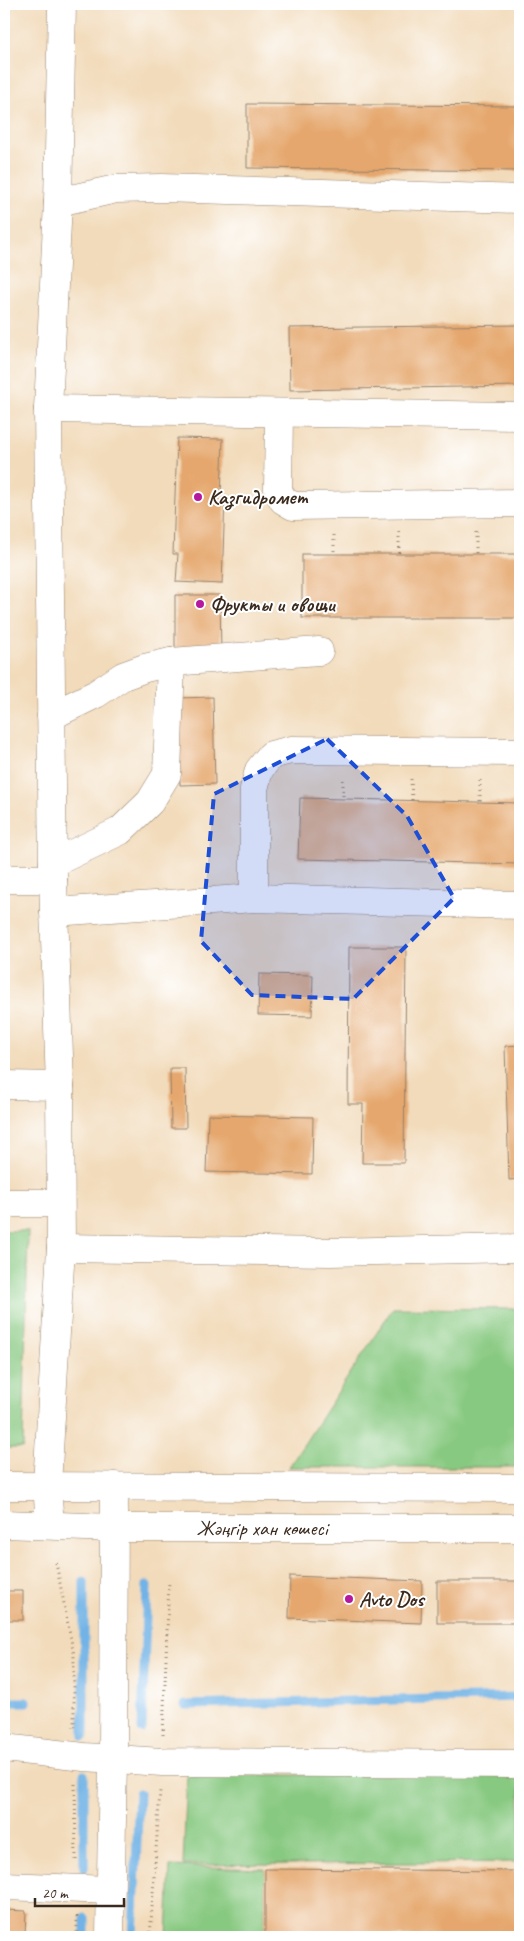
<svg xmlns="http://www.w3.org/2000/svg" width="524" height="1941" viewBox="0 0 524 1941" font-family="Caveat,sans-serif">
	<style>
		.green { fill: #88c981; stroke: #627a50 }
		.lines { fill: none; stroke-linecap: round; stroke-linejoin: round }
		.stream { stroke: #71b3e6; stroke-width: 9 }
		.building { fill: #e5a76d }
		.minor-casing { stroke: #96826c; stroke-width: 29 }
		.major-casing { stroke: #96826c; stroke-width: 29 }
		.path { stroke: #96826c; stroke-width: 3; stroke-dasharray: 1 4; stroke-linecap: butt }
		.minor { stroke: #fff; stroke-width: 28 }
		.major { stroke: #fff; stroke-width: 28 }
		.marked { fill: #1d4ed8; fill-opacity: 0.2; stroke: #1d4ed8; stroke-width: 4; stroke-dasharray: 10 6; stroke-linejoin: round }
		.poi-dot { fill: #b5179e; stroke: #fff; stroke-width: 2 }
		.labels { text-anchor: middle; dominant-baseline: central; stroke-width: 4; stroke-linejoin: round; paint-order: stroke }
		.poi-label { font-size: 21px; font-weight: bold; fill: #3b2a1e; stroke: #fff; text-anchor: start }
		.street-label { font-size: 21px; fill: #3b2a1e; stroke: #fff }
	</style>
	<rect width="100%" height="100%" fill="#fff"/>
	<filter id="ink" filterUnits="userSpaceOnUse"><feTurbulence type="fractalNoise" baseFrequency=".02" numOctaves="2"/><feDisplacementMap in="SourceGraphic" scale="10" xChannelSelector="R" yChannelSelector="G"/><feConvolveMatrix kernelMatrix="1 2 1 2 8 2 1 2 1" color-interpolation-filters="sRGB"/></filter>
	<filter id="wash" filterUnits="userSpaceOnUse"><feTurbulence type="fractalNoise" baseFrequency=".0096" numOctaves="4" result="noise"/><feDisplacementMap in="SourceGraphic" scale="20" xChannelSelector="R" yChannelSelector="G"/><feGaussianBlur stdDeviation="1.12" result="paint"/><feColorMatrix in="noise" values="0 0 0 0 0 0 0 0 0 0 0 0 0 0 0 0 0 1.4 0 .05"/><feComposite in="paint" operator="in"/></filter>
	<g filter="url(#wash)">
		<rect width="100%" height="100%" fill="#f2dbbb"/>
		<g class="green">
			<path d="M4 1231H28L23 1448H4Z"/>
			<path d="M393 1308 520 1309V1467H289Z"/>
			<path d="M187 1775H520V1862L183 1865Z"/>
			<path d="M170 1866 265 1869V1937H167Z"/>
		</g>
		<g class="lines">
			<g class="stream">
				<path d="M84 1582V1736"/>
				<path d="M4 1702H26"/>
				<path d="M185 1705 520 1697"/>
				<path d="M142 1729 147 1585"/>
				<path d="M84 1868V1775"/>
				<path d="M85 1918V1937"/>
				<path d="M133 1937 139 1793"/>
			</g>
		</g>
		<g id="blocks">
			<g class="building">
				<path d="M247 104 520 106V171L247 168Z"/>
				<path d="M520 325V386L290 390 289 328Z"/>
				<path d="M177 438 223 439 221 497H225L222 584 176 582 178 554H173Z"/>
				<rect x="302" y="554" width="218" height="64"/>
				<path d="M175 595H220L221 652 175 653Z"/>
				<path d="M213 697 215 784 180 785 178 698Z"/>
				<path d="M300 798 520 803V864L298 859Z"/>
				<path d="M349 947H406L404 1163H362L363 1104H348Z"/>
				<path d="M259 974 313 975 312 1016 258 1015Z"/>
				<path d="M520 1045V1179L509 1180 505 1046Z"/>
				<path d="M170 1068H185L186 1128H171Z"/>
				<path d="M208 1115 313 1117 312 1174 206 1172Z"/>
				<path d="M290 1576 422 1581 421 1623 289 1618Z"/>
				<rect x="437" y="1581" width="83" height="42"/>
				<rect x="4" y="1591" width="19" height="29"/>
				<path d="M265 1869 520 1871V1937L321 1936V1937H265Z"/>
				<path d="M4 1910 26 1911 25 1937H4Z"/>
			</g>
		</g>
	</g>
	<g filter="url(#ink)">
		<use href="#blocks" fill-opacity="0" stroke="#96826c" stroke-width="1"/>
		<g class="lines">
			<defs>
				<g id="minor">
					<path d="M58 202 116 189 161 188 520 199"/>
					<path d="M48 409 520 416"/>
					<path d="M279 413 278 490 283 500 293 506 520 503"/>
					<path d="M51 716 96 694 123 676 145 668 171 662 319 651"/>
					<path d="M53 863 120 831 150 802 167 774 171 662"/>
					<path d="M4 879H53"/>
					<path d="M254 898V789L259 770 271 755 291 750 520 752"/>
					<path d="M54 912 254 898 520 905"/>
					<path d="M4 1085 60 1086"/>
					<path d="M4 1203H60"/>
					<path d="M61 1248 330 1252 520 1248"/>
					<path d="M50 1525 47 1485 61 1248 60 1086 53 879 48 409 58 202 62 4"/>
					<path d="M4 1748 84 1757 162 1762 520 1764"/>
					<path d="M4 1886 110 1890"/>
					<path d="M110 1937 113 1759 114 1486"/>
				</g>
				<g id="major">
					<path d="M4 1486 520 1488"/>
					<path d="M4 1524 113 1528H520"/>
				</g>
			</defs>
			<use href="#minor" class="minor-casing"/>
			<use href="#major" class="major-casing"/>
			<g class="path">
				<path d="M399 532V554"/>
				<path d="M476 532V554"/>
				<path d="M334 535V554"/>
				<path d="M411 779 412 801"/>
				<path d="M343 780V799"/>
				<path d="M480 780V802"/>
				<path d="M56 1563 74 1655V1728"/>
				<path d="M163 1735 169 1581"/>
				<path d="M75 1784 76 1860"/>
				<path d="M77 1916V1937"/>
				<path d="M354 1936 355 1937"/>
				<path d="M426 1936V1937"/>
				<path d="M150 1937 160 1791"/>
			</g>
			<use href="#minor" class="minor"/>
			<use href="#major" class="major"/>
		</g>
	</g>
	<path class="marked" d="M327 739 407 816 454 898 353 999 252 995 201 941 214 794Z"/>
	<g class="poi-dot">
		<circle cx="198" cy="497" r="5"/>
		<circle cx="200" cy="604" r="5"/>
		<circle cx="349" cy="1599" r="5"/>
	</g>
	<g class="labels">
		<g class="poi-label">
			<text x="208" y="497">Казгидромет</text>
			<text x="210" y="604">Фрукты и овощи</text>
			<text x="359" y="1599">Avto Dos</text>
		</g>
		<g class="street-label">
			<text x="262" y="1528">Жәңгір хан көшесі</text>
		</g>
	</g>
	<rect width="524" height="1941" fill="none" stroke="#fff" stroke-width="20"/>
	<path d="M35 1898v8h89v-8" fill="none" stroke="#3b2a1e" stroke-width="2.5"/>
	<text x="42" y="1898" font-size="15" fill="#3b2a1e" stroke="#ffffff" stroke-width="4" paint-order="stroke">20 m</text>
</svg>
